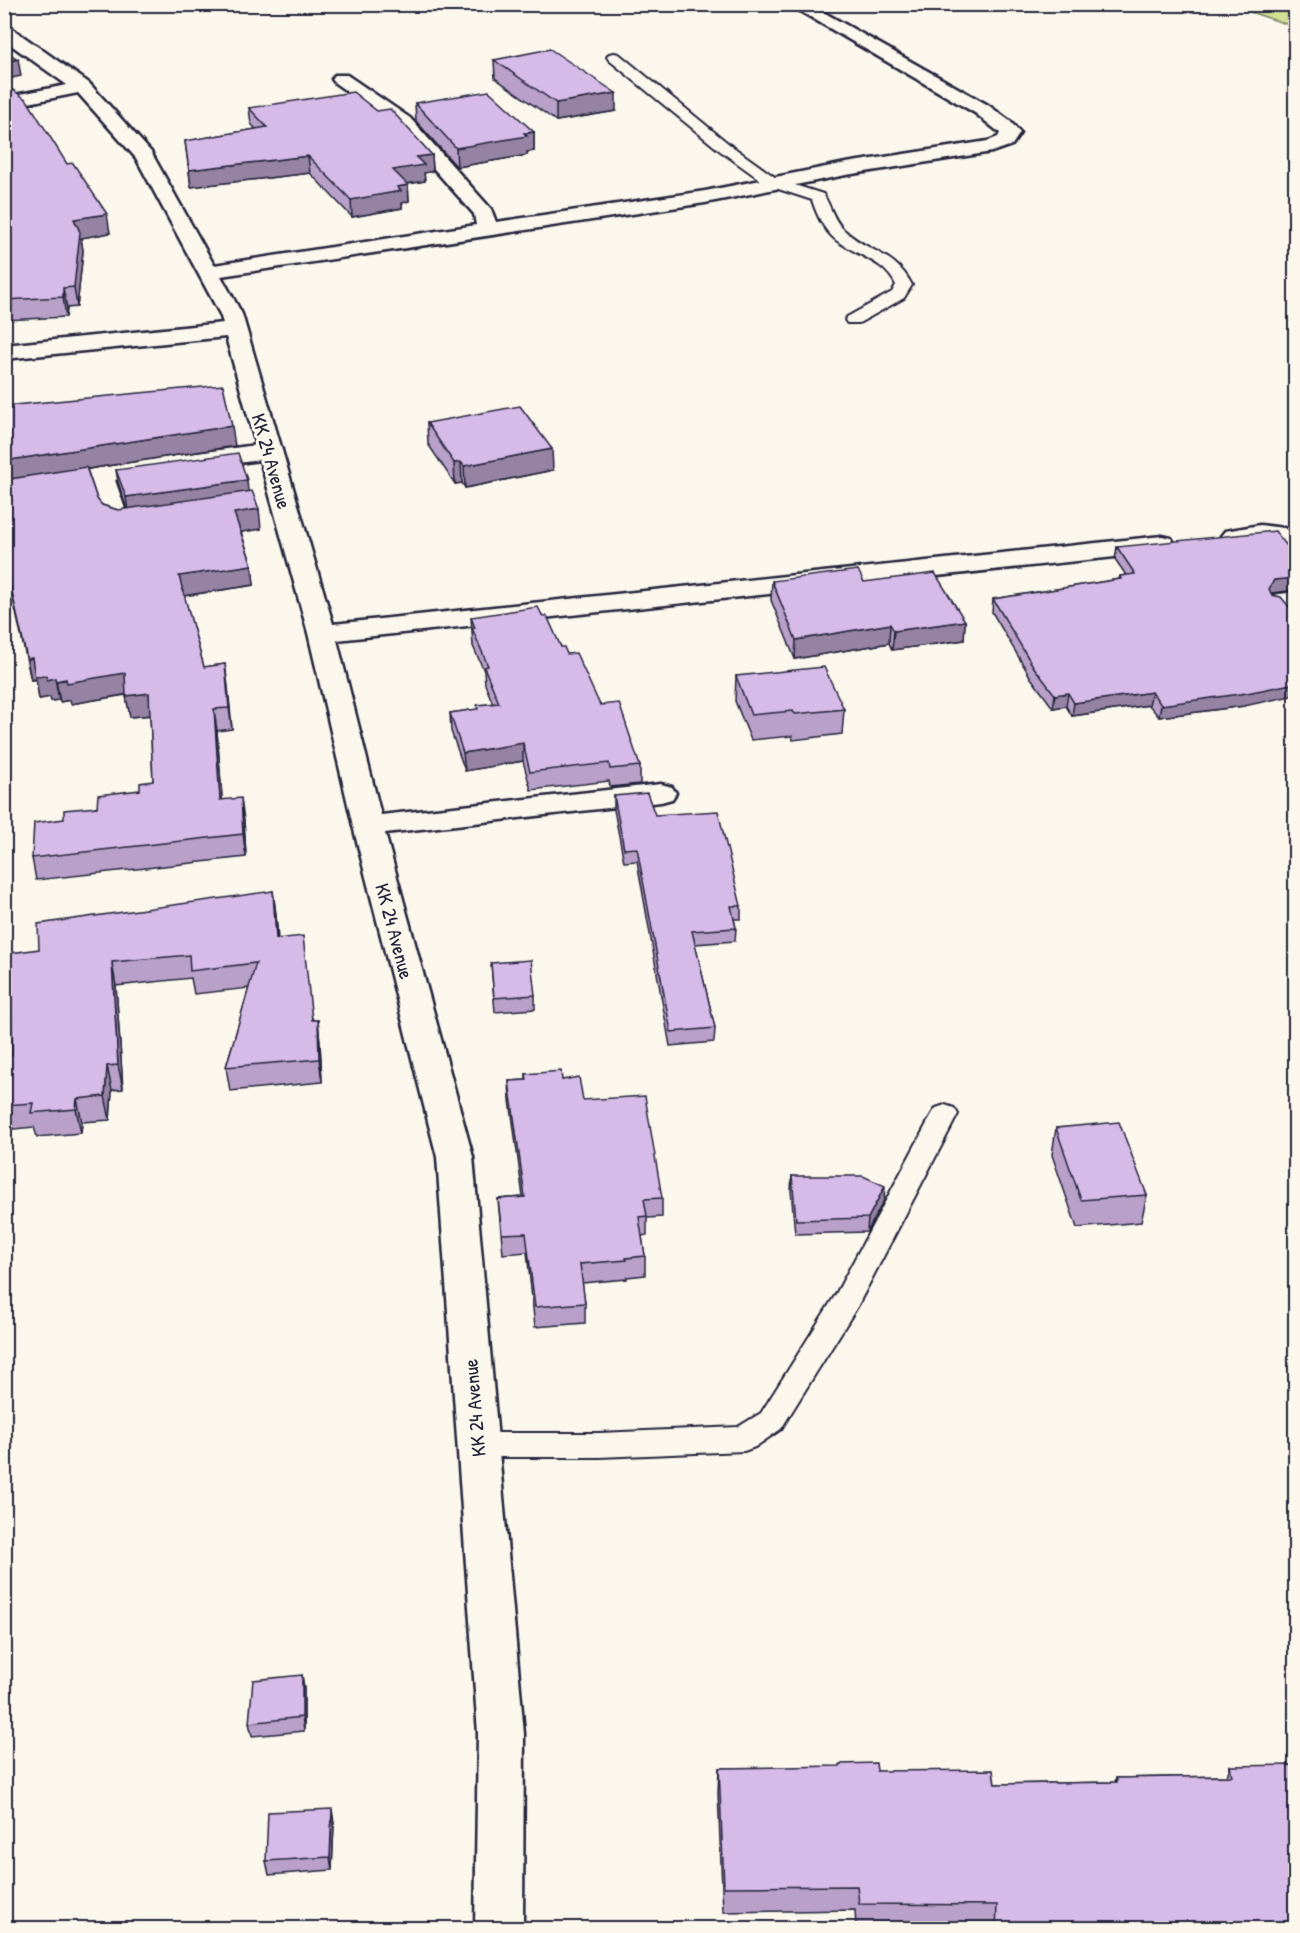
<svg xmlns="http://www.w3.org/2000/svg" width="1300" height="1933" viewBox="0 0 1300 1933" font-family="'Patrick Hand',sans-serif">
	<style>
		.green { fill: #d3df92; stroke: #7a8066; stroke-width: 1.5 }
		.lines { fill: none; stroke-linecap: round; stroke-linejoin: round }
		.lane-casing { stroke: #22223b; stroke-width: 4 }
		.street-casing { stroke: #22223b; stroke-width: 5 }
		.lane { fill: #fbf7ec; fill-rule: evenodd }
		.street { fill: #fbf7ec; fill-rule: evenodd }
		.wall { fill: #b8a0c8; stroke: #22223b; stroke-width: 1.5 }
		.shaded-wall { fill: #9682a2; stroke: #22223b; stroke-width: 1.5 }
		.building { fill: #d6bae8; stroke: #22223b; stroke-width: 1.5 }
		.labels { text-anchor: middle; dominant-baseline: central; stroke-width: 6; stroke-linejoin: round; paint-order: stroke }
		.street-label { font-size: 20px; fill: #22223b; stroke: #fbf7ec }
	</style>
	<rect width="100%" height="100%" fill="#fbf7ec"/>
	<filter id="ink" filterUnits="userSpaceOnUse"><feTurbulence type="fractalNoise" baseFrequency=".0167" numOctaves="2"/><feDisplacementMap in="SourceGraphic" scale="12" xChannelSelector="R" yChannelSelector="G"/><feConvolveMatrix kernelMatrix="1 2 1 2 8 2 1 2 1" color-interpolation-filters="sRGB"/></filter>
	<g filter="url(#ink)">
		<path class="green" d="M1230 5H1295V27Z"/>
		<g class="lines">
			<defs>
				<g id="lane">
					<path d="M614 53 619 54 729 144 779 180 823 194C831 206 833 220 844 230 868 253 895 252 912 285L904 298 859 323H847L845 320 847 317 892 292 896 285C884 260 857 256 836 240 823 229 817 215 812 200L769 186 719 150 609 60 607 57 609 54Z"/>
					<path d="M945 1105 954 1108 958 1114 857 1307 781 1429 755 1447 744 1451 599 1457H476L465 1453 461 1445 465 1437 476 1433H599L738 1427 761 1413 836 1294 932 1114 936 1108Z"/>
				</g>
				<g id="street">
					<path d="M788 4H809L988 105 1010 121 1020 133 1012 145 992 152 846 175 705 203 221 276 242 314 333 624 1162 536 1171 538 1175 544 1171 550 1162 552 337 640 381 815 661 784 672 787 676 793 672 799 661 802 385 833 473 1157 524 1734 523 1928H475L478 1734 437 1157 353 826 308 633 260 460 115 480 126 512 147 509 156 512 160 517 156 522C139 527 123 529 106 523L91 484 4 499V484L153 459 256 445 226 337 4 359V345L223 323 220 314 136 158 78 93 4 108V97L67 85 4 40V26L10 27 89 83 151 152 214 265 476 225 474 214 396 126 335 83 332 79 335 75H347L410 118 491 209 496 222 705 191 846 163 988 141 998 137 1000 133 975 113Z"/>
					<path d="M1260 525 1284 528 1296 534V556L1287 554 1269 540 1234 544 1225 541 1221 536 1225 531Z"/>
					<path d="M1296 592V608L1272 607 1269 601 1272 595Z"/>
				</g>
			</defs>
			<use href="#lane" class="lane-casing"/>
			<use href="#street" class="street-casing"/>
			<use href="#lane" class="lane"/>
			<use href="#street" class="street"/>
		</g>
		<g class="wall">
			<path d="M494 60 616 111 556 121 495 78Z"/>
			<path d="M4 91 110 233 81 238 83 251 77 307 67 308 66 317 4 320Z"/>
			<path d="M415 103 534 132V151L527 152V155L457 167 416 121Z"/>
			<path d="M249 108 432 155 433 171 424 173 425 181 408 184 409 201 402 203V208L352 217 310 173 191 187 185 141 256 129 251 124Z"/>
			<path d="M4 406 235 446 87 469 97 499 102 505 118 510 127 509 118 482 116 470 248 491 261 529 241 532 252 565 254 585 184 596 204 667 225 664 232 729 217 731 222 800 244 820 246 857 36 880 32 858 64 819 140 790 153 781 150 715 130 717 126 695 71 704 70 700 60 702 59 700 51 701 50 697 39 699 36 679 31 680 4 559Z"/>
			<path d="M427 423 553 470 465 488 462 483 455 484 428 444Z"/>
			<path d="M1117 547 1296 557V590L1271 593 1244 706 1159 717 1149 705 1072 716 1066 706 1053 708 1031 678 992 612 993 599 1119 579 1120 576 1126 575 1115 559Z"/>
			<path d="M772 581 864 582 965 621 964 640 892 650 889 643 795 659 771 600Z"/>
			<path d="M471 617H543L561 647 567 654 640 766V784L610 787 609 781 531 790 523 761 465 771 451 731 450 713 478 709 477 705 493 704 485 684 484 671 473 646Z"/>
			<path d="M736 676 844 709 842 734 793 740 792 736 751 740 735 701Z"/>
			<path d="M614 796 655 815 741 906V919H734L736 928 735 941 695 944 715 1028 714 1042 670 1046 637 861 624 862 614 810Z"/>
			<path d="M273 891 276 915 278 939 313 1020H318L320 1043 322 1082 230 1091 226 1067 249 988 194 994 191 978 116 986 123 1089 112 1090 110 1120 82 1122 81 1133 37 1137 34 1127 4 1130V1056L12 1055 39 949Z"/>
			<path d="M491 963 535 995V1009L495 1012Z"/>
			<path d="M526 1074 562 1080 583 1100 662 1198V1217L647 1218V1235L642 1236 645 1256V1275L627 1277V1279L582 1283 585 1303V1323L535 1327 527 1252 503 1254 498 1199 523 1197 510 1100 509 1081 526 1080Z"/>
			<path d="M1056 1128 1147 1195 1141 1222 1077 1228 1052 1155Z"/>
			<path d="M792 1176 884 1200 867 1232 795 1234 791 1190Z"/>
			<path d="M302 1675 304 1689V1731L252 1736 249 1723Z"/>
			<path d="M1230 1766 1296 1929H856L855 1910 723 1912 718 1793 719 1768 877 1771 995 1784 1115 1782 1116 1778 1227 1776Z"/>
			<path d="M334 1823 332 1870 269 1875 266 1861Z"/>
		</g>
		<g class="shaded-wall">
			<path d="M18 59 21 76 4 80V62Z"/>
			<path d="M616 93V111L556 121V103Z"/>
			<path d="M534 132V151L527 152V155L457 167 456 148Z"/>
			<path d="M432 155 433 171 424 173 425 181 394 186 393 170 416 157Z"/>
			<path d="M308 156 310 173 191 187 189 170Z"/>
			<path d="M408 185 409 201 402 203V208L352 217 351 200 397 187Z"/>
			<path d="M107 214 110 233 81 238 83 251 77 307 74 287V219Z"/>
			<path d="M63 288 67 308 66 317 63 297Z"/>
			<path d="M232 426 235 446 4 482V461Z"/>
			<path d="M552 449 553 470 465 488 464 466Z"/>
			<path d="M461 462 462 483 455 484 454 463Z"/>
			<path d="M247 480 248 492 128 510 126 497Z"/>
			<path d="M259 509 261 529 236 533 234 513Z"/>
			<path d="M252 565 254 585 182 596 179 576Z"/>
			<path d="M1296 578V590L1272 593 1267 602 1269 589 1274 580Z"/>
			<path d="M965 621 964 640 892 650 894 631Z"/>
			<path d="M890 624 889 643 795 659 796 640Z"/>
			<path d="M32 658 46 676 55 678 59 700 51 701 50 697 39 699 36 679 31 680 27 659Z"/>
			<path d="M225 664 228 686 232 729 229 708Z"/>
			<path d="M125 673 129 694 71 704 70 700 60 702 56 681Z"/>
			<path d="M1296 683V695L1244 706 1159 717 1161 705Z"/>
			<path d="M1152 692 1149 705 1072 716 1074 703Z"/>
			<path d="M149 693 153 715 130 717 126 696Z"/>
			<path d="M1068 693 1066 706 1053 708 1055 695Z"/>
			<path d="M214 709 217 731 224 822 220 800Z"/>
			<path d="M523 743V761L465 771 463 753Z"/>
			<path d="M241 798 244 820 246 857 243 834Z"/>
			<path d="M273 891 276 915 279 963 276 939Z"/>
			<path d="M112 962 116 986 123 1089 118 1065Z"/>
			<path d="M318 1020 320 1043 322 1082 319 1059Z"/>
			<path d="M107 1066 112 1090 110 1120 105 1096Z"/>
			<path d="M77 1099 82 1122 81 1133 76 1109Z"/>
			<path d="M885 1186 884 1200 867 1232 868 1218Z"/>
			<path d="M302 1675 304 1689V1731L302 1717Z"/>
			<path d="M332 1809 334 1823 332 1870 330 1857Z"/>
		</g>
		<g class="building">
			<path d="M550 49 616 93 556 103 494 60Z"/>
			<path d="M4 51 18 59 4 62Z"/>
			<path d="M13 90 27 100 67 164 73 163 107 214 74 219 80 232 74 287 63 288V297L4 300V91Z"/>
			<path d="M489 91 534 132 524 133 527 136 456 148 415 103Z"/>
			<path d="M353 92 377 111 390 109 393 112 432 155 416 157 424 165 393 170 408 185 397 187 401 191 351 200 308 156 189 170 185 141 267 127 249 108Z"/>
			<path d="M223 385 232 426 4 461V406Z"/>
			<path d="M520 406 552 449 464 466 461 462 454 463 427 423Z"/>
			<path d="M238 453 247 480 126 497 116 470Z"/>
			<path d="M86 467 97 499 102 505 118 510 252 491 259 509 234 513 252 565 179 576 204 667 225 664 229 708 214 709 220 800 241 798 243 834 32 858 34 823 64 819V810L97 807 98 795 140 790V783L153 781 149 693 126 696 125 673 67 683 66 679 56 681 55 678 47 680 46 676 35 677 32 658 27 659 4 557V480Z"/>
			<path d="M1275 531 1296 557V578L1274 580 1269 589 1272 595 1281 597 1296 615V683L1247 693 1161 705 1152 692 1074 703 1068 693 1055 695 1033 666 993 599 1121 579 1120 576 1135 574 1117 547Z"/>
			<path d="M858 570 864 582 935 573 965 621 894 631 890 624 796 640 772 581Z"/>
			<path d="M538 607 543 617 547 616 561 647H564L567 654 576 653 600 705 619 703 640 766 610 769 609 763 530 772 523 743 463 753 450 713 478 709 477 705 499 703 484 667 488 666 472 628H475L471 617Z"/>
			<path d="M824 667 844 709 795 714 793 711 751 715 736 676Z"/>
			<path d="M647 793 655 815 718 811 741 906H731L736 928 692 931 715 1028 671 1032 637 848 624 849 614 796Z"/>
			<path d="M273 891 276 939 303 936 312 1020H318L319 1059 226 1067 256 963 190 971 189 955 112 962 118 1065 107 1066 105 1096 77 1099 76 1109 31 1113 33 1103 4 1105V1056L12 1055 11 953 39 949 38 924Z"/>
			<path d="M531 960 535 995 494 998 491 963Z"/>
			<path d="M561 1071 562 1080 579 1077 583 1100 645 1096 662 1198 644 1199 647 1216 639 1217 645 1256 626 1258 627 1260 580 1264 585 1303 535 1307 526 1233 502 1234 498 1199 525 1197 509 1081 527 1080 526 1074Z"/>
			<path d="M1119 1122 1147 1195 1081 1200 1056 1128Z"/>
			<path d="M792 1176H863L885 1186 868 1218 796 1220Z"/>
			<path d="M302 1675V1717L249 1723 253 1680Z"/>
			<path d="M876 1763 877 1771 993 1770 995 1784 1117 1782 1116 1778 1232 1776 1230 1766 1296 1765V1929H996L997 1905 859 1904 857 1886 724 1887 719 1768 840 1766V1764Z"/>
			<path d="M332 1809 330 1857 266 1861 268 1812Z"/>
		</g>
	</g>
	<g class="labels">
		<g class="street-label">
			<text transform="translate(272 461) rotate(74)">KK 24 Avenue</text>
			<text transform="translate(395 931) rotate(75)">KK 24 Avenue</text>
			<text transform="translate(474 1408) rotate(-95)">KK 24 Avenue</text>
		</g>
	</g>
	<rect width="1300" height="1933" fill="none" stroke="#fbf7ec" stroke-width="24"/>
	<rect x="12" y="12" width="1276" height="1909" fill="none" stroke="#22223b" stroke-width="2" filter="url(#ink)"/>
</svg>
